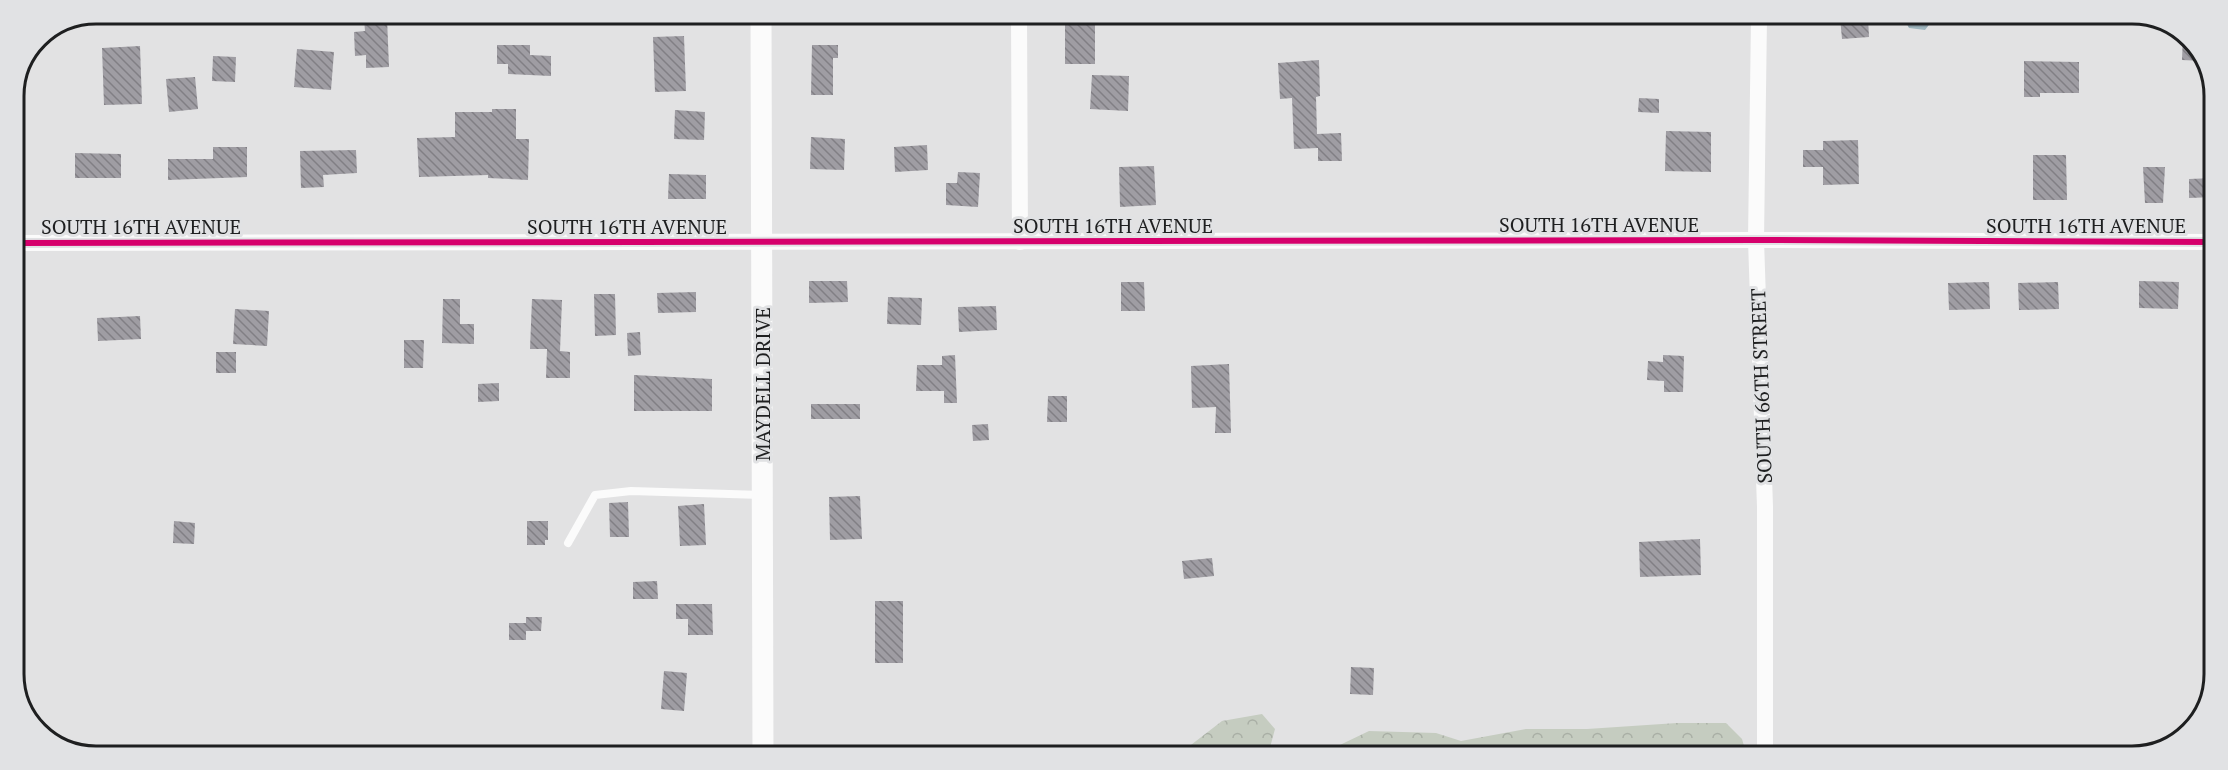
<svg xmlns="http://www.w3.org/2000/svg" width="2228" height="770" viewBox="0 0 2228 770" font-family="'PT Serif',serif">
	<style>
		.forest { fill: url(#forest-crowns) }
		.water { fill: url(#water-rules) }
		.building { fill: url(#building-back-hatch) }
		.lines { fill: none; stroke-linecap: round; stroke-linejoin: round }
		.service { stroke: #fbfbfb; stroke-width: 8 }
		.minor { stroke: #fbfbfb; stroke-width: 16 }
		.tertiary { stroke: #fbfbfb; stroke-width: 21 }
		.cycleway-casing { stroke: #e1e2e4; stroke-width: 10 }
		.cycleway { stroke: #d6006c; stroke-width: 6 }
		.labels { text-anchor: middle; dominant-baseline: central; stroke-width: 6; stroke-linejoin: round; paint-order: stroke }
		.street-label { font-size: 20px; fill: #1e1f20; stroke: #e1e2e4 }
		.rim { fill: none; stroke: #1e1f20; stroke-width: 3 }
	</style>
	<defs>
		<pattern id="forest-crowns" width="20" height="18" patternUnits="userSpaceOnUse" patternTransform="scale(1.5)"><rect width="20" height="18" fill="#c5ccc0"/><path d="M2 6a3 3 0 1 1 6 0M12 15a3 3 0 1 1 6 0" fill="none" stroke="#a9afa5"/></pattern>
		<pattern id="water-rules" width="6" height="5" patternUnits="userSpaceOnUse" patternTransform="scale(1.5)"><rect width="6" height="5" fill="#9fb6bf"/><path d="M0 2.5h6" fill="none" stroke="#889ca4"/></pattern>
		<pattern id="building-back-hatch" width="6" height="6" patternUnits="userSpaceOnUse" patternTransform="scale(1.5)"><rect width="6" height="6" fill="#9f9da3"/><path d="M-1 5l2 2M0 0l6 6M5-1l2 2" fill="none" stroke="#817f84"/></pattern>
	</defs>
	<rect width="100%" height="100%" fill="#e2e2e3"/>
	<g class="forest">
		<path d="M1262 714 1275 729 1268 755H1187V748L1222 721Z"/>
		<path d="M1677 723H1726L1742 739 1747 756 1319 755 1369 731 1436 733 1461 741 1526 729H1587Z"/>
	</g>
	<path class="water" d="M1903 17H1935L1925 30 1909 28Z"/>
	<g class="building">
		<path d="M1840 17H1868L1869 37 1842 39Z"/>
		<path d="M387 18 389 67 366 68V55L355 56 354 32 365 31 364 19Z"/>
		<rect x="1065" y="18" width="30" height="46"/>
		<path d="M2183 35 2197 46 2203 61 2182 60Z"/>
		<path d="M684 36 686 91 655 92 653 37Z"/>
		<path d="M497 45H530V55L551 56V76L508 74V64H497Z"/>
		<path d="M812 45H838V58H833V95H811Z"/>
		<path d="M140 46 142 104 104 105 102 48Z"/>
		<path d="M297 49 334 52 331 90 294 87Z"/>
		<path d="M213 56 236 57 235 82 212 81Z"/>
		<path d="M1319 60 1320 96 1316 97 1317 134 1341 133 1342 161H1318V148L1294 149 1292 98 1280 99 1278 63Z"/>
		<path d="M2024 61 2079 62V93H2040V97H2024Z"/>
		<path d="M1092 75 1129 76 1128 111 1090 109Z"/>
		<path d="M195 77 198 109 169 112 166 79Z"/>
		<path d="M1639 98 1659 99V113L1638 112Z"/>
		<path d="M492 109H516V139H529L528 180 488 178V175L419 177 417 138 455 137V112H492Z"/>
		<path d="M675 110 705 112 704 140 674 139Z"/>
		<path d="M1666 131 1711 132V172L1665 171Z"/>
		<path d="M811 137 845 139 844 170 810 169Z"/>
		<path d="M1858 140 1859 184 1823 185V167H1803V150H1823V141Z"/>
		<path d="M927 145 928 170 895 172 894 147Z"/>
		<path d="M213 147H247V177L168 180V159H213Z"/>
		<path d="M356 150 357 173 323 175 324 187 301 188 300 151Z"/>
		<path d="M75 153 121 154V178H75Z"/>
		<path d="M2033 155H2066L2067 200H2033Z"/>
		<path d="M1154 166 1156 205 1120 207 1119 167Z"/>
		<path d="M2143 167H2165L2163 203H2145Z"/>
		<path d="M958 172 980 173 978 207 946 205V183H957Z"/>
		<path d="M669 174 706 175V199H668Z"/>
		<path d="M2214 178V197L2189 198V179Z"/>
		<path d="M809 281H847L848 302 809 303Z"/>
		<path d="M2139 281 2179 282 2178 309 2139 308Z"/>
		<path d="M1121 282H1144L1145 311H1121Z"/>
		<path d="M1989 282 1990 309 1949 310 1948 283Z"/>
		<path d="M2058 282 2059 309 2019 310 2018 283Z"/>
		<path d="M696 292V312L658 313 657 293Z"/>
		<path d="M594 294H615L616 335 595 336Z"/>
		<path d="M888 297 922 298 921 325 887 324Z"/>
		<path d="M443 299H460V324H474V344L442 343Z"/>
		<path d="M532 299 562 300 560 351 570 352V378H546L547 349H530Z"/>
		<path d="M996 306 997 330 959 332 958 307Z"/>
		<path d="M235 309 269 311 267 346 233 344Z"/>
		<path d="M140 316 141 339 98 341 97 318Z"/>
		<path d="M640 332 641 355 628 356 627 333Z"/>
		<path d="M404 340H424L423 368H404Z"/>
		<rect x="216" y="352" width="20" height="21"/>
		<path d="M955 355 957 403H944V391H916L917 365H942V356Z"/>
		<path d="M1663 355 1684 356 1683 392H1664V381L1647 380 1648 361 1663 362Z"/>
		<path d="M1229 364 1231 433H1215L1216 407 1192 408 1191 366Z"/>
		<path d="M634 375 712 379V411H634Z"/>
		<path d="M499 383V401L478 402V384Z"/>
		<path d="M1048 396H1067V422H1047Z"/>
		<rect x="811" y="404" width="49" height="15"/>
		<path d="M988 424 989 440 973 441 972 425Z"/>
		<path d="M860 496 862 539 830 540 829 497Z"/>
		<path d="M628 502 629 537H610L609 503Z"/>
		<path d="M704 504 706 545 680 546 678 506Z"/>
		<path d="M174 521 195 523 194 544 173 543Z"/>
		<path d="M527 521H548V540H545V545H527Z"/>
		<path d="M1700 539 1701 575 1640 577 1639 542Z"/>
		<path d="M1212 558 1214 576 1184 579 1182 561Z"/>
		<path d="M657 581 658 599H633V582Z"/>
		<rect x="875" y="601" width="28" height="62"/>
		<path d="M676 604H712L713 635H688V619H676Z"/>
		<path d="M526 617H542L541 631H526V640H509V623H526Z"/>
		<path d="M1351 667 1374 668 1373 695 1350 694Z"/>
		<path d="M664 671 687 673 684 711 661 709Z"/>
	</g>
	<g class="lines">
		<path class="service" d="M568 543 595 495 631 491 762 495"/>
		<g class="minor">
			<path d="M546 14 653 15"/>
			<path d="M1019 15 1020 242"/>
			<path d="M1759 17 1756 240 1765 507V756"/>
			<path d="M14 243 1756 240 2213 242"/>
		</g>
		<path class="tertiary" d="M761 15 763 754"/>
		<defs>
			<path id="cycleway" d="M14 243 1756 240 2213 242"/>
		</defs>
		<use href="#cycleway" class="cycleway-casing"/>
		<use href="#cycleway" class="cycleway"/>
	</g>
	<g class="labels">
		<g class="street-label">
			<text x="1599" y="224">SOUTH 16TH AVENUE</text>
			<text x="1113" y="225">SOUTH 16TH AVENUE</text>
			<text x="2086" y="225">SOUTH 16TH AVENUE</text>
			<text x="141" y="226">SOUTH 16TH AVENUE</text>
			<text x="627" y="226">SOUTH 16TH AVENUE</text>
			<text transform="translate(762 384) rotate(-90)">MAYDELL DRIVE</text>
			<text transform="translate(1761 386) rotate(-92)">SOUTH 66TH STREET</text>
		</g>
	</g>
	<path d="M0 0H2228V770H0ZM96 24H2132A72 72 0 0 1 2204 96V674A72 72 0 0 1 2132 746H96A72 72 0 0 1 24 674V96A72 72 0 0 1 96 24Z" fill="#e1e2e4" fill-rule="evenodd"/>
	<path class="rim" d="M96 24H2132A72 72 0 0 1 2204 96V674A72 72 0 0 1 2132 746H96A72 72 0 0 1 24 674V96A72 72 0 0 1 96 24Z"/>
</svg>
